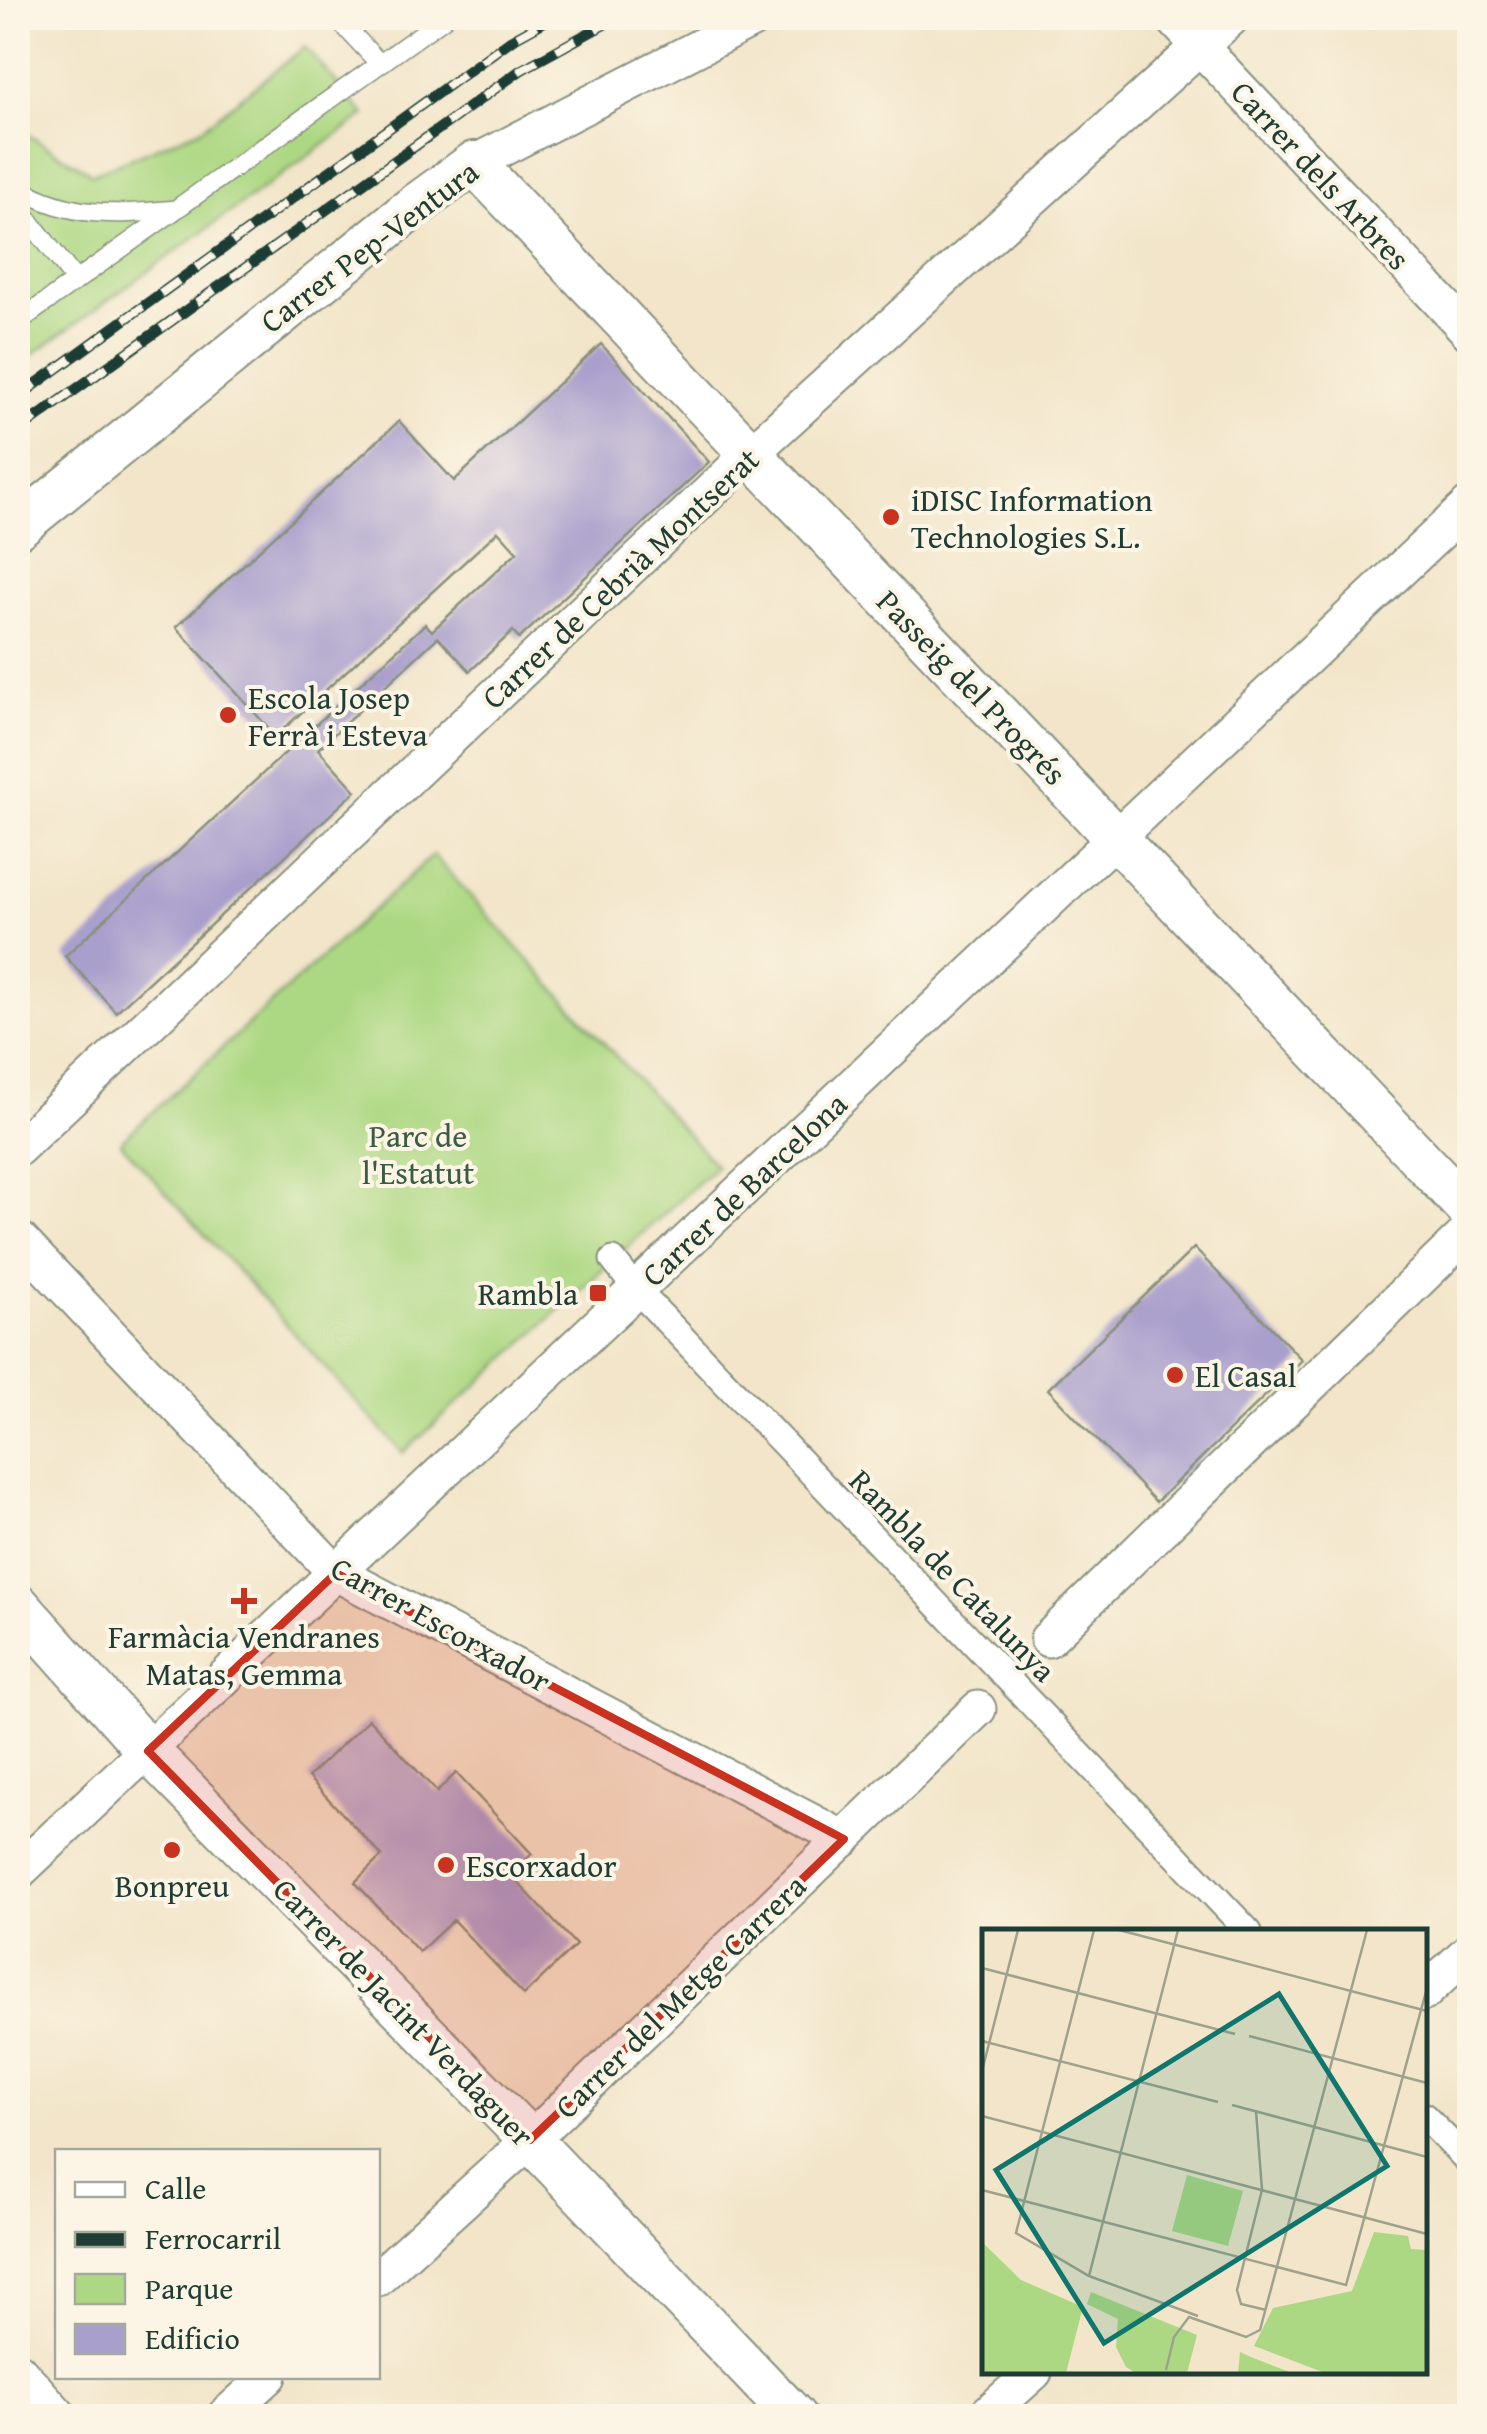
<svg xmlns="http://www.w3.org/2000/svg" width="1487" height="2434" viewBox="0 0 1487 2434" font-family="'Gentium Book Plus',serif">
	<style>
		.green { fill: #add883; stroke: #668a5c; stroke-width: 2.5 }
		.building { fill: #a99fcc }
		.lines { fill: none; stroke-linecap: round; stroke-linejoin: round }
		.service-casing { stroke: #88917e; stroke-width: 21 }
		.pedestrian-casing { stroke: #88917e; stroke-width: 29 }
		.minor-casing { stroke: #88917e; stroke-width: 39 }
		.tertiary-casing { stroke: #88917e; stroke-width: 46 }
		.service { stroke: #fff; stroke-width: 18 }
		.pedestrian { stroke: #fff; stroke-width: 25 }
		.minor { stroke: #fff; stroke-width: 35 }
		.tertiary { stroke: #fff; stroke-width: 42 }
		.rail-casing { stroke: #1f3d34; stroke-width: 11 }
		.rail { stroke: #fcf5e5; stroke-width: 8; stroke-dasharray: 22; stroke-linecap: butt }
		.marked { fill: #c8321e; fill-opacity: 0.2; stroke: #c8321e; stroke-width: 8; stroke-linejoin: round }
		.poi-dot { fill: #c8321e; stroke: #fcf5e5; stroke-width: 4 }
		.labels { text-anchor: middle; dominant-baseline: central; stroke-width: 8; stroke-linejoin: round; paint-order: stroke }
		.street-label { font-size: 32px; fill: #1f3d34; stroke: #fcf5e5 }
		.poi-label { font-size: 32px; fill: #1f3d34; stroke: #fcf5e5; text-anchor: start }
		.park-label { font-size: 32px; fill: #3b5c44; stroke: #fcf5e5 }
		.inset-road { fill: none; stroke: #9ea28d; stroke-width: 2.5 }
		.view { fill: #0f766e; fill-opacity: 0.15; stroke: #0f766e; stroke-width: 5 }
		.inset-edge { fill: none; stroke: #1f3d34; stroke-width: 5 }
	</style>
	<rect width="100%" height="100%" fill="#fcf5e5"/>
	<filter id="ink" filterUnits="userSpaceOnUse"><feTurbulence type="fractalNoise" baseFrequency=".01" numOctaves="2"/><feDisplacementMap in="SourceGraphic" scale="20" xChannelSelector="R" yChannelSelector="G"/><feConvolveMatrix kernelMatrix="1 2 1 2 8 2 1 2 1" color-interpolation-filters="sRGB"/></filter>
	<filter id="wash" filterUnits="userSpaceOnUse"><feTurbulence type="fractalNoise" baseFrequency=".0048" numOctaves="4" result="noise"/><feDisplacementMap in="SourceGraphic" scale="40" xChannelSelector="R" yChannelSelector="G"/><feGaussianBlur stdDeviation="2.25" result="paint"/><feColorMatrix in="noise" values="0 0 0 0 0 0 0 0 0 0 0 0 0 0 0 0 0 1.4 0 .05"/><feComposite in="paint" operator="in"/></filter>
	<g filter="url(#wash)">
		<rect width="100%" height="100%" fill="#f2e5c9"/>
		<g class="green">
			<path d="M305 47 365 115 18 365V129L93 174 201 129Z"/>
			<path d="M433 855 716 1166 403 1453 120 1142Z"/>
		</g>
		<g id="blocks">
			<g class="building">
				<path d="M601 344 709 462 519 639 513 631 470 671 438 637 318 749 356 791 116 1012 65 956 425 624 432 631 517 552 498 531 276 736 176 627 399 421 454 481Z"/>
				<path d="M1194 1248 1302 1360 1156 1502 1048 1389Z"/>
				<path d="M369 1719 437 1792 456 1773 532 1854 510 1874 576 1945 524 1995 453 1920 419 1952 355 1882 382 1856 308 1777Z"/>
			</g>
		</g>
	</g>
	<g filter="url(#ink)">
		<use href="#blocks" fill-opacity="0" stroke="#88917e" stroke-width="2.5"/>
		<g class="lines">
			<defs>
				<g id="service">
					<path d="M337 18 378 62"/>
					<path d="M18 188C72 218 111 215 172 210"/>
					<path d="M18 206 76 281"/>
					<path d="M18 322 444 18"/>
				</g>
				<g id="pedestrian">
					<path d="M613 1260 637 1290 1249 1932"/>
					<path d="M1424 2116 1470 2163"/>
				</g>
				<g id="minor">
					<path d="M1173 18 1470 333"/>
					<path d="M474 163 756 18"/>
					<path d="M18 1148 750 454 1231 18"/>
					<path d="M18 1238 336 1573 844 1839"/>
					<path d="M1048 1639 1470 1230"/>
					<path d="M18 1872 1470 504"/>
					<path d="M1424 1993 1470 1950"/>
					<path d="M378 2278 530 2140 978 1709"/>
					<path d="M18 2370 59 2416"/>
					<path d="M225 2416 269 2376"/>
					<path d="M985 2416 1034 2372"/>
				</g>
				<g id="tertiary">
					<path d="M18 527 412 208 474 163 1470 1211"/>
					<path d="M18 1605 148 1751 530 2140 794 2416"/>
				</g>
			</defs>
			<use href="#service" class="service-casing"/>
			<use href="#pedestrian" class="pedestrian-casing"/>
			<use href="#minor" class="minor-casing"/>
			<use href="#tertiary" class="tertiary-casing"/>
			<use href="#service" class="service"/>
			<use href="#pedestrian" class="pedestrian"/>
			<use href="#minor" class="minor"/>
			<use href="#tertiary" class="tertiary"/>
			<defs>
				<g id="rail">
					<path d="M18 397 511 40 551 18"/>
					<path d="M18 431 521 70 616 18"/>
				</g>
			</defs>
			<use href="#rail" class="rail-casing"/>
			<use href="#rail" class="rail"/>
		</g>
	</g>
	<path class="marked" d="M336 1573 844 1839 530 2140 148 1751Z"/>
	<g class="poi-dot">
		<circle cx="891" cy="517" r="10"/>
		<circle cx="228" cy="715" r="10"/>
		<rect x="588" y="1283" width="20" height="20" rx="5"/>
		<circle cx="1175" cy="1375" r="10"/>
		<path d="M239 1586h10v10h10v10h-10v10h-10v-10h-10v-10h10z"/>
		<circle cx="172" cy="1850" r="10"/>
		<circle cx="446" cy="1865" r="10"/>
	</g>
	<g class="labels">
		<g class="street-label">
			<text transform="translate(1321 175) rotate(47)">Carrer dels Arbres</text>
			<text transform="translate(369 246) rotate(-37)">Carrer Pep-Ventura</text>
			<text transform="translate(620 578) rotate(-43)">Carrer de Cebrià Montserat</text>
			<text transform="translate(972 687) rotate(46)">Passeig del Progrés</text>
			<text transform="translate(744 1189) rotate(-43)">Carrer de Barcelona</text>
			<text transform="translate(953 1575) rotate(46)">Rambla de Catalunya</text>
			<text transform="translate(441 1624) rotate(29)">Carrer Escorxador</text>
			<text transform="translate(680 1996) rotate(-44)">Carrer del Metge Carrera</text>
			<text transform="translate(404 2012) rotate(46)">Carrer de Jacint Verdaguer</text>
		</g>
		<g class="poi-label">
			<text x="911" y="499">iDISC Information<tspan x="911" dy="37">Technologies S.L.</tspan></text>
			<text x="248" y="697">Escola Josep<tspan x="248" dy="37">Ferrà i Esteva</tspan></text>
			<text x="578" y="1293" text-anchor="end">Rambla</text>
			<text x="1195" y="1375">El Casal</text>
			<text x="244" y="1636" text-anchor="middle">Farmàcia Vendranes<tspan x="244" dy="37">Matas, Gemma</tspan></text>
			<text x="466" y="1865">Escorxador</text>
			<text x="172" y="1885" text-anchor="middle">Bonpreu</text>
		</g>
		<g class="park-label">
			<text x="418" y="1135">Parc de<tspan x="418" dy="37">l'Estatut</tspan></text>
		</g>
	</g>
	<g transform="translate(982 1929)">
		<rect width="445" height="445" fill="#f2e5c9"/>
		<path d="M205 246 261 262 246 317 190 302ZM392 303 426 307 429 320 445 321V444H343L272 417 291 379 370 362ZM0 313 39 351 101 378 84 444H0ZM109 363 215 406 205 444H154L144 438 134 418 136 390 105 375ZM258 423 269 428 310 444H256Z" fill="#add883"/>
		<path class="inset-road" d="M112 1 34 304 107 347 216 387M137 1 445 82M0 39 253 105M267 107 445 154M0 112 236 173M0 142 36 1M250 176 445 228M274 182 280 261 255 361 259 375 284 381M0 187 445 305M0 261 364 356 445 59M107 347 196 1M184 441 192 408 207 388 264 408 278 401 385 1"/>
		<path class="view" d="M297 65 405 237 122 414 14 241Z"/>
		<rect width="445" height="445" class="inset-edge"/>
	</g>
	<rect width="1487" height="2434" fill="none" stroke="#fcf5e5" stroke-width="60"/>
	<rect x="55" y="2149" width="325" height="230" fill="#fcf5e5" stroke="#a4ab9e" stroke-width="2.5"/>
	<rect x="75" y="2182" width="50" height="15" fill="#ffffff" stroke="#a4ab9e" stroke-width="2.5"/>
	<text x="145" y="2199" font-size="30" fill="#1f3d34">Calle</text>
	<rect x="75" y="2232" width="50" height="15" fill="#1f3d34" stroke="#a4ab9e" stroke-width="2.5"/>
	<text x="145" y="2249" font-size="30" fill="#1f3d34">Ferrocarril</text>
	<rect x="75" y="2274" width="50" height="30" fill="#add883" stroke="#a4ab9e" stroke-width="2.5"/>
	<text x="145" y="2299" font-size="30" fill="#1f3d34">Parque</text>
	<rect x="75" y="2324" width="50" height="30" fill="#a99fcc" stroke="#a4ab9e" stroke-width="2.5"/>
	<text x="145" y="2349" font-size="30" fill="#1f3d34">Edificio</text>
</svg>
